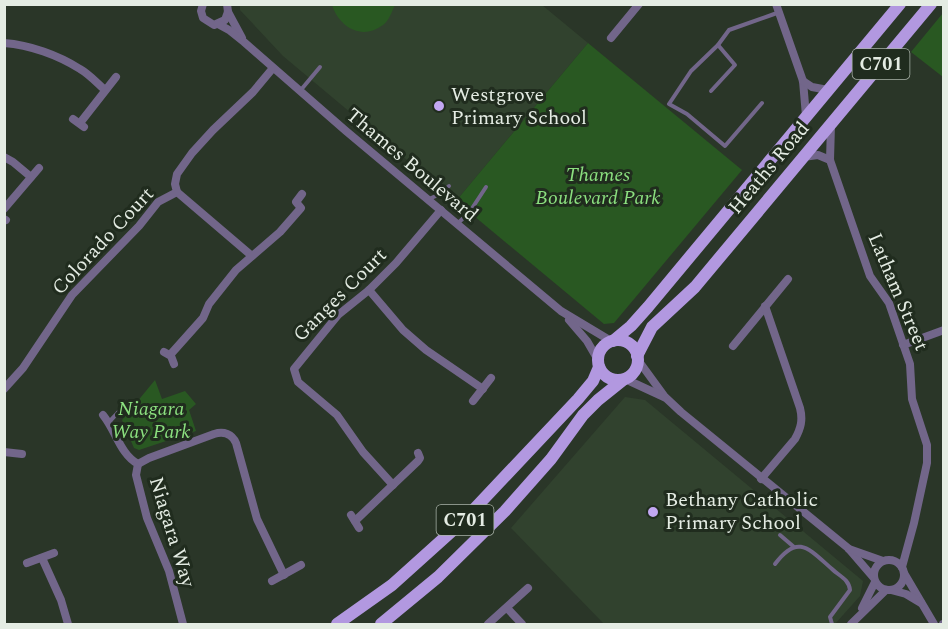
<svg xmlns="http://www.w3.org/2000/svg" width="948" height="629" viewBox="0 0 948 629" font-family="Spectral,serif">
	<style>
		.built { fill: #31422e }
		.green { fill: #295822 }
		.lines { fill: none; stroke-linecap: round; stroke-linejoin: round }
		.lane { stroke: #72668a; stroke-width: 4 }
		.street { stroke: #72668a; stroke-width: 8 }
		.primary { stroke: #b298e0; stroke-width: 12 }
		.poi-dot { fill: #c2a7f2; stroke: #202c1e; stroke-width: 2 }
		.labels { text-anchor: middle; dominant-baseline: central; stroke-width: 6; stroke-linejoin: round; paint-order: stroke }
		.shield { fill: #202c1e; stroke: #a9b2a8; stroke-width: 1.5 }
		.shield-label { font-size: 18px; font-weight: bold; fill: #e4ece3 }
		.poi-label { font-size: 20px; fill: #e4ece3; stroke: #202c1e; text-anchor: start }
		.street-label { font-size: 20px; fill: #e4ece3; stroke: #202c1e }
		.park-label { font-size: 20px; font-style: italic; fill: #8be07f; stroke: #202c1e }
	</style>
	<rect width="100%" height="100%" fill="#2a3628"/>
	<g class="built">
		<path d="M240 4 542 5 588 43 456 201 283 56 240 10Z"/>
		<path d="M625 397 645 400 863 581 860 596 835 624H604L511 528Z"/>
	</g>
	<g class="green">
		<path d="M332 5V4L395 5C392 11 389 21 383 25 362 41 339 27 332 5Z"/>
		<path d="M943 13 944 77H943L911 52Z"/>
		<path d="M588 43 742 170 614 323 604 324 456 201Z"/>
		<path d="M155 380 162 399 185 391 196 404 189 410 196 431 139 450 134 448 122 420Z"/>
	</g>
	<g class="lines">
		<g class="lane">
			<path d="M300 91 320 67"/>
			<path d="M711 91 735 65 718 45"/>
			<path d="M762 103 725 146 687 114 669 104 691 71 718 45 729 30 777 13"/>
			<path d="M429 199 438 195 449 186"/>
			<path d="M458 223 469 213 486 187"/>
			<path d="M109 422 129 401"/>
			<path d="M780 535 794 547"/>
			<path d="M775 564C798 533 809 549 832 569 839 576 849 579 850 590L830 617 832 624"/>
		</g>
		<g class="street">
			<path d="M203 4 201 11 203 18 214 25 225 20 228 12 227 4"/>
			<path d="M776 4 803 81 806 116"/>
			<path d="M228 12 242 38"/>
			<path d="M218 24 229 30 244 42 346 131 561 311 611 341"/>
			<path d="M611 38 639 4"/>
			<path d="M4 43C30 45 58 55 80 69 89 74 97 83 105 90"/>
			<path d="M803 81 812 87 828 90"/>
			<path d="M73 119 84 127"/>
			<path d="M80 123 116 77"/>
			<path d="M831 125 830 160 870 276 889 303 910 364 912 399 927 445V463L914 523 902 567"/>
			<path d="M4 157 13 162 31 177"/>
			<path d="M803 157 818 155 830 160"/>
			<path d="M177 192 252 256"/>
			<path d="M4 209 39 168"/>
			<path d="M4 219 6 220"/>
			<path d="M369 290 403 330 426 350 483 389"/>
			<path d="M569 320 587 341 598 360"/>
			<path d="M903 345 944 330"/>
			<path d="M733 346 788 279"/>
			<path d="M164 352 171 356 174 364"/>
			<path d="M170 355 203 318 209 304 236 270 280 232 301 208 296 202 302 194"/>
			<path d="M638 360 665 397 681 412 848 548 873 577"/>
			<path d="M625 379 664 397"/>
			<path d="M4 389 23 368 72 295 139 226 158 202 177 192 175 184 177 174 192 153 213 130 253 92 273 68"/>
			<path d="M473 401 491 378"/>
			<path d="M103 415C116 431 120 454 138 464L136 475 147 518 169 571 183 624"/>
			<path d="M4 452 22 454"/>
			<path d="M138 464 149 458 214 434C224 431 232 434 236 443L257 519 284 575"/>
			<path d="M761 479 795 439C801 428 803 420 800 408L765 306"/>
			<path d="M393 485 363 452 337 415 298 382 294 369 338 315 369 290 396 263 441 210"/>
			<path d="M351 515 359 528"/>
			<path d="M355 521 418 461 420 458 418 453"/>
			<path d="M849 549 883 561"/>
			<path d="M42 558 61 600 68 624"/>
			<circle cx="889" cy="575" r="15"/>
			<path d="M27 563 54 553"/>
			<path d="M904 573 934 624"/>
			<path d="M272 581 301 565"/>
			<path d="M891 590 906 594 921 603"/>
			<path d="M507 608 522 624"/>
			<path d="M862 608 875 582"/>
			<path d="M488 624 528 588"/>
			<path d="M851 624 886 590"/>
			<path d="M943 624H944"/>
		</g>
		<g class="primary">
			<circle cx="618" cy="360" r="20"/>
			<path d="M613 341 631 326 648 307 900 4"/>
			<path d="M637 356 652 327 695 287 931 4"/>
			<path d="M337 624 392 585 462 522 578 399 593 381 599 367"/>
			<path d="M381 624 438 577 505 511 551 459 583 415 598 400 623 380"/>
		</g>
	</g>
	<g class="poi-dot">
		<circle cx="439" cy="106" r="6"/>
		<circle cx="653" cy="512" r="6"/>
	</g>
	<g class="labels">
		<g class="shield">
			<rect x="852.5" y="49" width="57" height="30" rx="4.5"/>
			<rect x="436.5" y="505" width="57" height="30" rx="4.5"/>
		</g>
		<g class="shield-label">
			<text x="881" y="64">C701</text>
			<text x="465" y="520">C701</text>
		</g>
		<g class="poi-label">
			<text x="451" y="95">Westgrove<tspan x="451" dy="23">Primary School</tspan></text>
			<text x="665" y="500">Bethany Catholic<tspan x="665" dy="23">Primary School</tspan></text>
		</g>
		<g class="street-label">
			<text transform="translate(412 165) rotate(40)">Thames Boulevard</text>
			<text transform="translate(769 168) rotate(-50)">Heaths Road</text>
			<text transform="translate(103 241) rotate(-47)">Colorado Court</text>
			<text transform="translate(898 292) rotate(67)">Latham Street</text>
			<text transform="translate(340 295) rotate(-45)">Ganges Court</text>
			<text transform="translate(172 532) rotate(73)">Niagara Way</text>
		</g>
		<g class="park-label">
			<text x="598" y="175">Thames<tspan x="598" dy="23">Boulevard Park</tspan></text>
			<text x="151" y="409">Niagara<tspan x="151" dy="23">Way Park</tspan></text>
		</g>
	</g>
	<rect width="948" height="629" fill="none" stroke="#e4ece3" stroke-width="12"/>
</svg>
